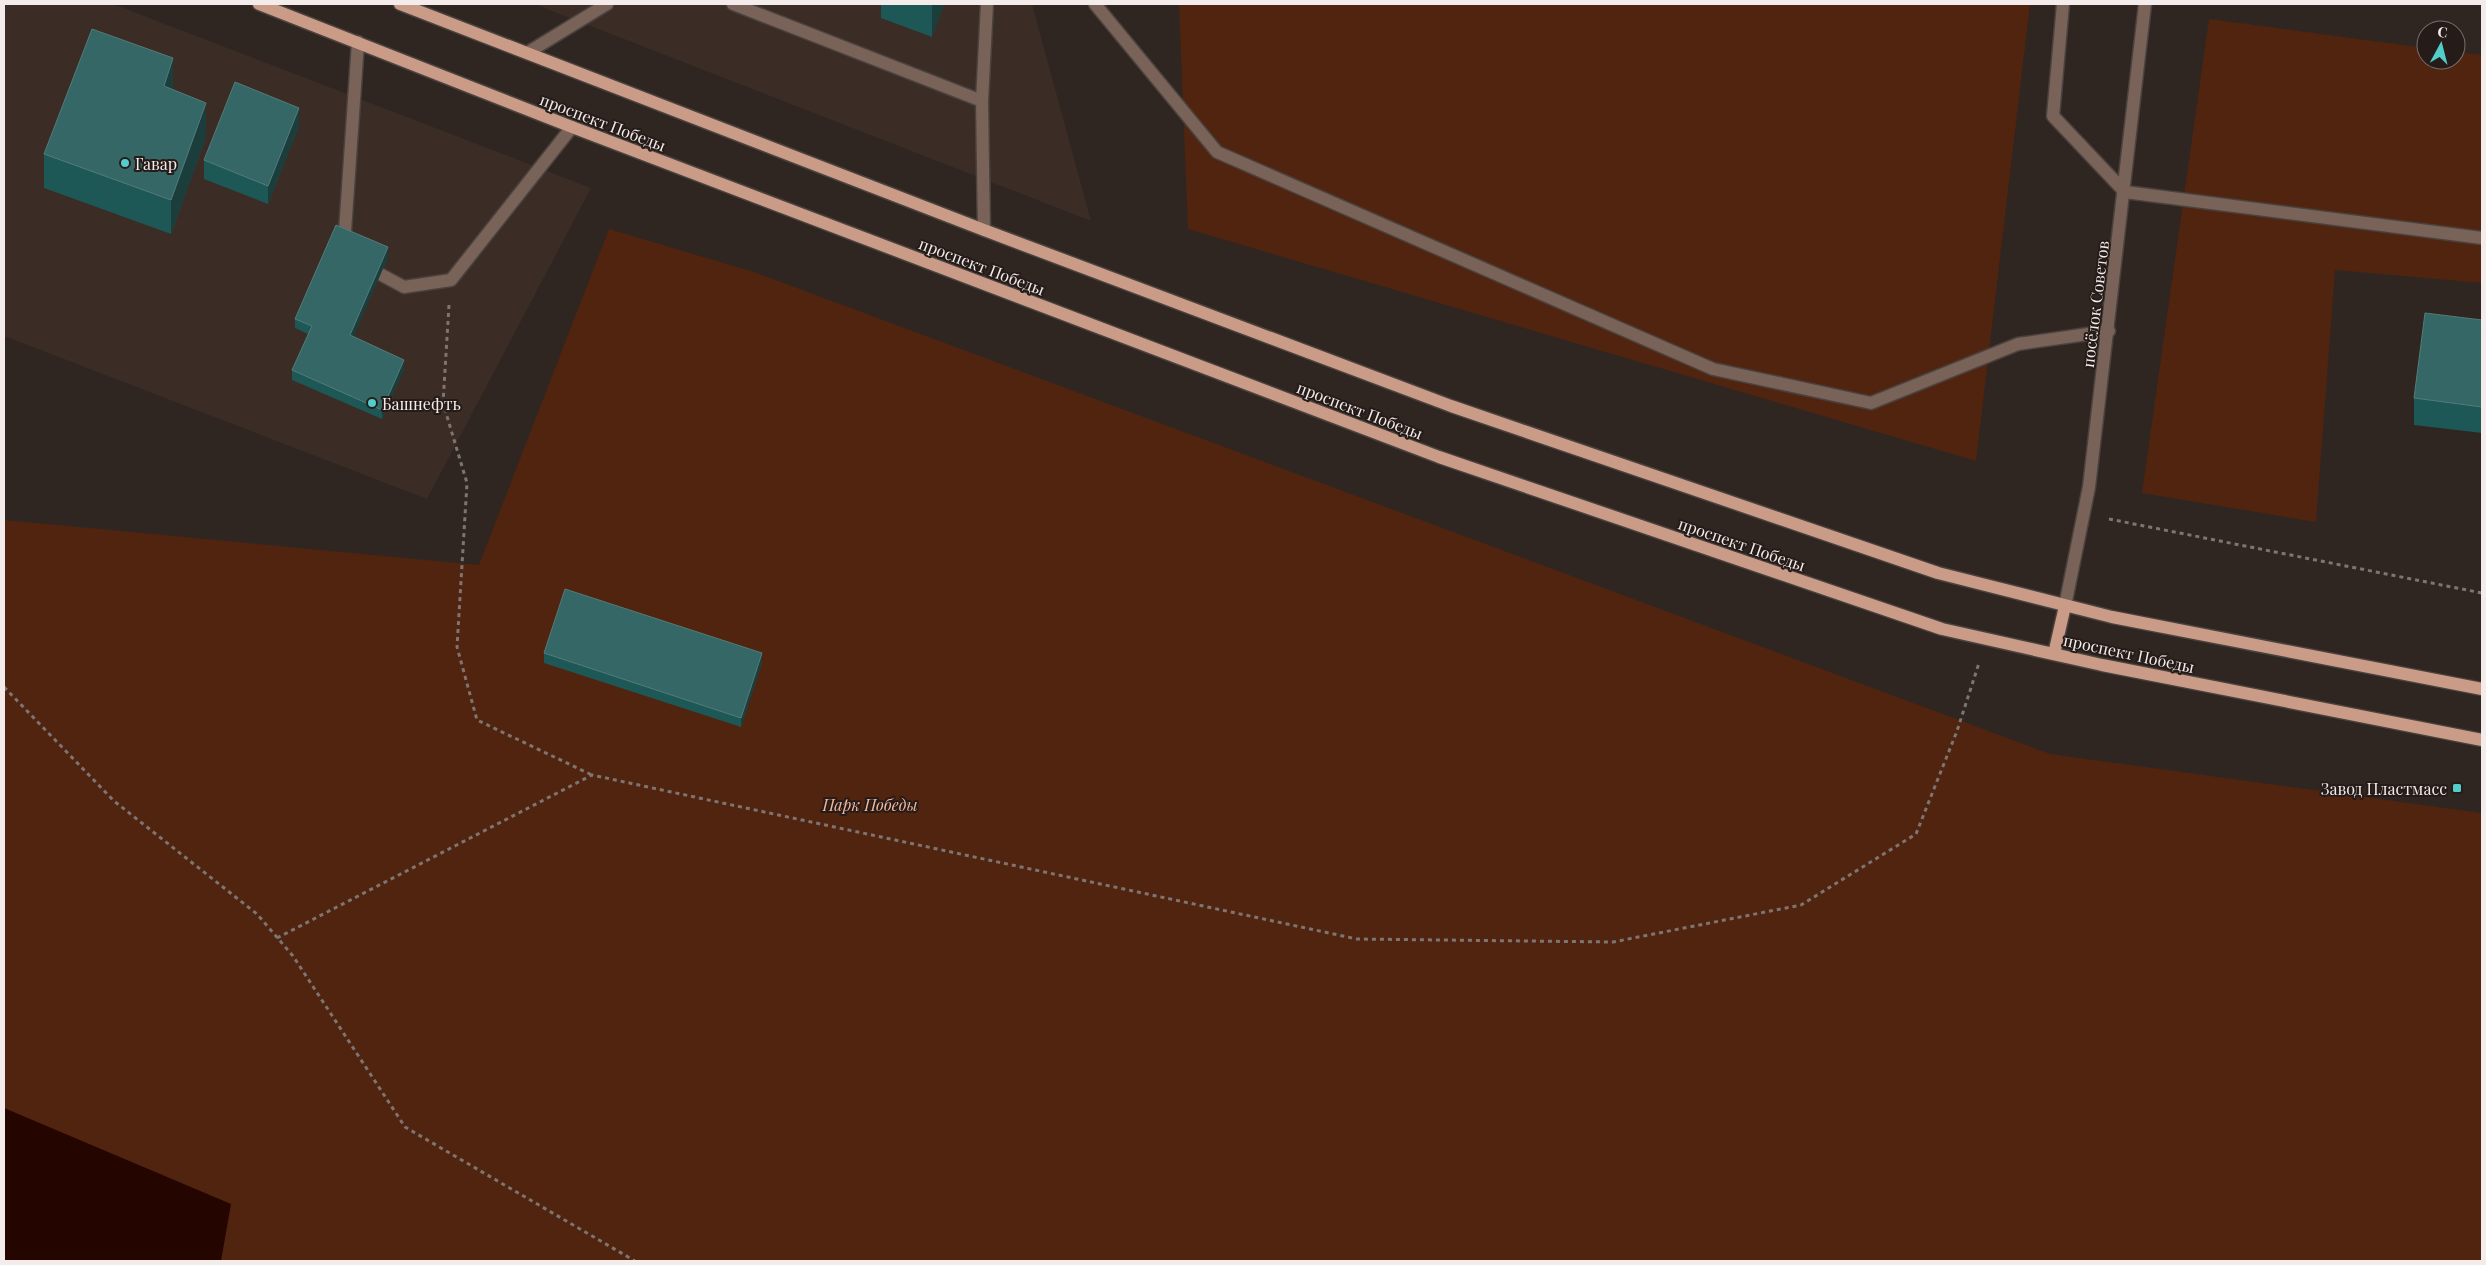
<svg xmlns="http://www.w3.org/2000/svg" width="2486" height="1265" viewBox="0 0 2486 1265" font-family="'Playfair Display',serif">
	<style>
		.built { fill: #3b2c25 }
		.green { fill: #50240f }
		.water { fill: #250500 }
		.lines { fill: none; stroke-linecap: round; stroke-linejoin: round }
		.service-casing { stroke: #4a423e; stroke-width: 15 }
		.minor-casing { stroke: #4a423e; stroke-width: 15 }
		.primary-casing { stroke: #4a423e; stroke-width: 15 }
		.path { stroke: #7e7572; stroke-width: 3; stroke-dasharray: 4 4; stroke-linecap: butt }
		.service { stroke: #796258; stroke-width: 12 }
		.minor { stroke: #796258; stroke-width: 12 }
		.primary { stroke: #ca9b87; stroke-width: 12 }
		.wall { fill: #1d5756 }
		.shaded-wall { fill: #1b3d3b }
		.building { fill: #346766; stroke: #527c7b }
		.poi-dot { fill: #53cdca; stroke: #251c19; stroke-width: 2 }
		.labels { text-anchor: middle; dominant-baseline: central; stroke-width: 4; stroke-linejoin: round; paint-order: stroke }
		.street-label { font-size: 16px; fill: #f3ecea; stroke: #251c19 }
		.poi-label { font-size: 16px; fill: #f3ecea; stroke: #251c19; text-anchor: start }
		.park-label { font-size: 16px; font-style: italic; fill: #f6b69a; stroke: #251c19 }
	</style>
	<rect width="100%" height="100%" fill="#2f2622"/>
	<g class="built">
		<path d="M4 4H113L591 188 427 499 4 336Z"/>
		<path d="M534 4H1032L1091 221Z"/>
	</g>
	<g class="green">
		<path d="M1179 4H2030L1976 461 1188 229Z"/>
		<path d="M2209 19 2426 48V60H2456V52L2482 55V283L2335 270 2316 522 2142 493Z"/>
		<path d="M609 229 754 272 2050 754 2482 813V1261H4V520L479 565Z"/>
	</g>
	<path class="water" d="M4 1108 231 1204 221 1261H4Z"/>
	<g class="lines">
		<defs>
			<g id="service">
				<path d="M733 4 982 101 984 230"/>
				<path d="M1095 4 1217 152 1713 369 1871 403 2018 344 2109 331"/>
				<path d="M527 53 607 4"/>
				<path d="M982 101 987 4"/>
				<path d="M2125 192 2482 238"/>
				<path d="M344 246 358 42"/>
				<path d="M367 267 404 287 451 280 572 127"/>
			</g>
			<g id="minor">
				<path d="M2063 4 2053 116 2125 192"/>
				<path d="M2065 606 2089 487 2145 4"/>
			</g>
			<g id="primary">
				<path d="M259 4 572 127 1439 457 1942 629 2102 665 2482 740"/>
				<path d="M400 4 984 230 1451 406 1938 573 2112 617 2482 689"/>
				<path d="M2054 654 2065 606"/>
			</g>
		</defs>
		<use href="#service" class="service-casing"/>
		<use href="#minor" class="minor-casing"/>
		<use href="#primary" class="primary-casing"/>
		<g class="path">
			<path d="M449 305 443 403 467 483 457 647 477 720 592 775"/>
			<path d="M2109 519 2482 593"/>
			<path d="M4 687 114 801 257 914 293 956 405 1127 635 1261"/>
			<path d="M277 938 592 775 1357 939 1613 942 1801 905 1916 834 1957 731 1979 663"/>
		</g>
		<use href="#service" class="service"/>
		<use href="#minor" class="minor"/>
		<use href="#primary" class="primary"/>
	</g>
	<g class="wall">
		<path d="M881 4H944L932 37 881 18Z"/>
		<path d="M173 90 206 137 171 234 44 188V154Z"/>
		<path d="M299 126 268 204 204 179V160Z"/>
		<path d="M388 257 353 337 404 369 382 419 292 380V370L308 334 295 328V319Z"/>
		<path d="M2482 320V433L2414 425V398Z"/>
		<path d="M544 653 762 663 741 727 544 663Z"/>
	</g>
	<g class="shaded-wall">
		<path d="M932 4H944L932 37Z"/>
		<path d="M173 58V92L164 86Z"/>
		<path d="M206 103V137L171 234V200Z"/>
		<path d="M299 108V126L268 204V186Z"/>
		<path d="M388 247V257L350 345V335Z"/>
		<path d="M404 360V369L382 419V410Z"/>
		<path d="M762 653V663L741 727V718Z"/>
	</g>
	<g class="building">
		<path d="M92 29 173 58 164 86 206 103 171 200 44 154Z"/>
		<path d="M235 82 299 108 268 186 204 160Z"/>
		<path d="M336 225 388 247 350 335 404 360 382 410 292 370 312 326 295 319Z"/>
		<path d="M2425 313 2482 320V407L2414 398Z"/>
		<path d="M565 589 762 653 741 718 544 653Z"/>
	</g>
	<g class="poi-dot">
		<circle cx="125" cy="163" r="5"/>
		<circle cx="372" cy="403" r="5"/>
		<rect x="2452" y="783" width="10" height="10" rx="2.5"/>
	</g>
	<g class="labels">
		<g class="street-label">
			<text transform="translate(603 122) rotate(21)">проспект Победы</text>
			<text transform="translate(982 266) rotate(21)">проспект Победы</text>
			<text transform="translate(2095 304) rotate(-83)">посёлок Советов</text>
			<text transform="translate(1360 410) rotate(21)">проспект Победы</text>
			<text transform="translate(1742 544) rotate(19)">проспект Победы</text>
			<text transform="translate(2129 653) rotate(12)">проспект Победы</text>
		</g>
		<g class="poi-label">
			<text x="135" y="163">Гавар</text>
			<text x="382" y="403">Башнефть</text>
			<text x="2447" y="788" text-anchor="end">Завод Пластмасс</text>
		</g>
		<g class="park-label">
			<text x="870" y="804">Парк Победы</text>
		</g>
	</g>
	<rect width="2486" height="1265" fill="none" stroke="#f3ecea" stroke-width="10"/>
	<g transform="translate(2441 45) rotate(7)"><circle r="24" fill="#251c19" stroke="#776f6d"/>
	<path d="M0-4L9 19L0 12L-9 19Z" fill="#53cdca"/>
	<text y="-8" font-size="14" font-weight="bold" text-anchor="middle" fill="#f3ecea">С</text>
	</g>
</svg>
